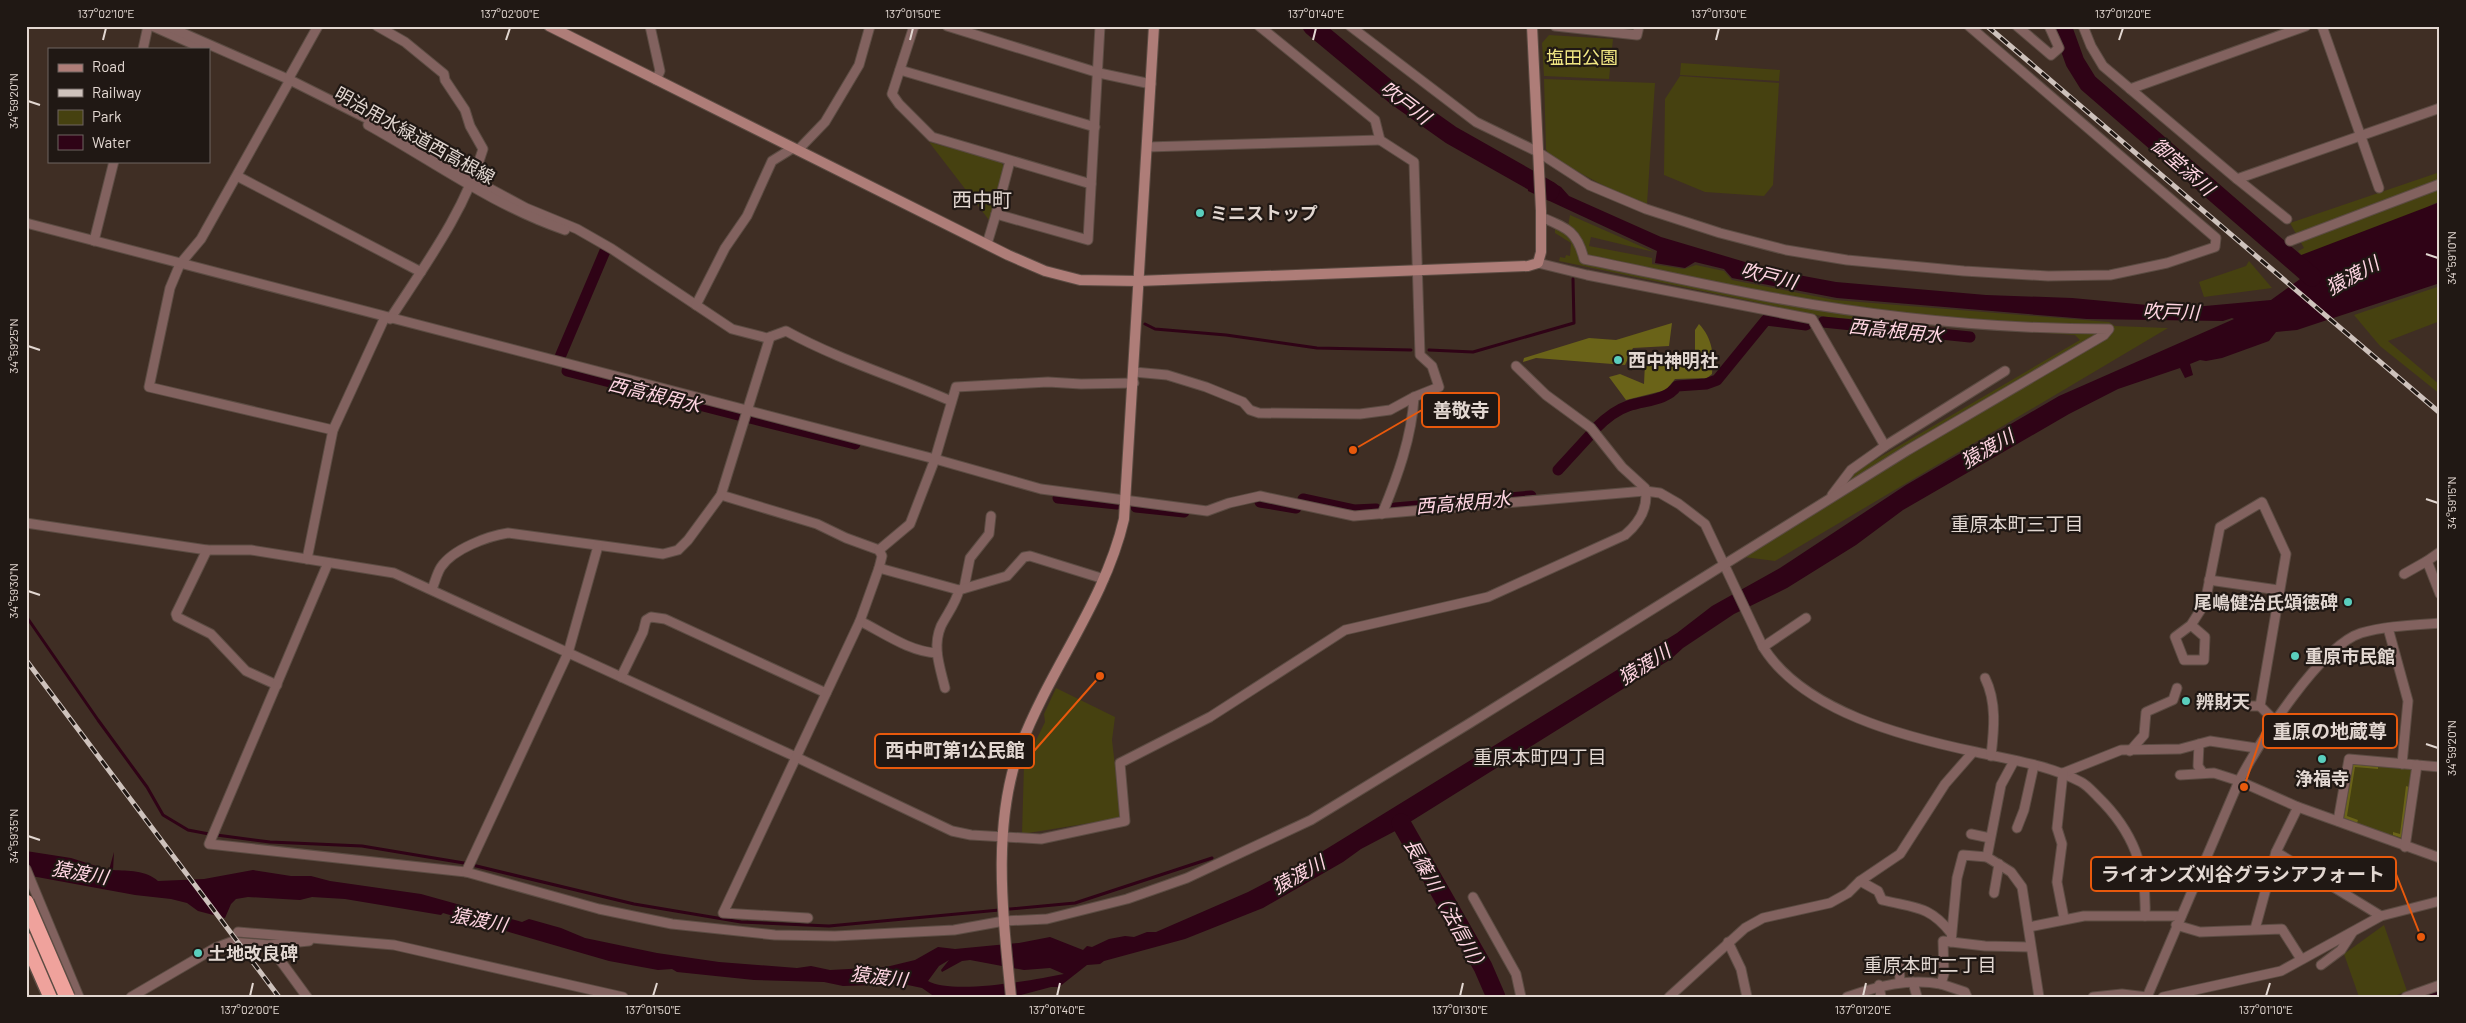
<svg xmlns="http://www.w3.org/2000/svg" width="2466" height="1023" viewBox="0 0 2466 1023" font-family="Barlow,'Noto Sans JP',sans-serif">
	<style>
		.green { fill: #464110 }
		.forest { fill: #6a6318 }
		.water { fill: #2f0316; fill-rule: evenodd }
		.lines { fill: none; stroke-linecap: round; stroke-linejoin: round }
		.stream { stroke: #2f0316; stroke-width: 3 }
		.canal { stroke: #2f0316; stroke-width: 11 }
		.river { stroke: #2f0316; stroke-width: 19 }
		.street-casing { stroke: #5c4c43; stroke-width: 11 }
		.secondary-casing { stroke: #5c4c43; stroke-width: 12 }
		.highway-casing { stroke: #5c4c43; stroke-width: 18 }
		.street { stroke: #82625f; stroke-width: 9 }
		.secondary { stroke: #ae7d78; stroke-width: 10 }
		.highway { stroke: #efa29c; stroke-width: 15 }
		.rail-casing { stroke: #cec2bc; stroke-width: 5 }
		.rail { stroke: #201814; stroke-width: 3; stroke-dasharray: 9; stroke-linecap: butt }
		.highway-bridge-casing { stroke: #5c4c43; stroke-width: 18; stroke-linecap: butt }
		.highway-bridge { stroke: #efa29c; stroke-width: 15 }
		.ticks { fill: none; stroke: #e2d7d1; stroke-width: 2 }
		.poi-dot { fill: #5acebd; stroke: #201814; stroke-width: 2 }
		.labels { text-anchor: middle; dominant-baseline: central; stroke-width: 4.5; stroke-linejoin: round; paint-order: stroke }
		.park-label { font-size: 18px; fill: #f1e783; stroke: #201814 }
		.street-label { font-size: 18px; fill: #e2d7d1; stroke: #201814 }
		.poi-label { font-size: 18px; font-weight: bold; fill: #e2d7d1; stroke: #201814; text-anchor: start }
		.water-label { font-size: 19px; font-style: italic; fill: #ffd5e2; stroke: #201814 }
		.neighbourhood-label { font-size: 19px; fill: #e2d7d1; stroke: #201814 }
		.quarter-label { font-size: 20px; fill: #e2d7d1; stroke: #201814 }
		.leader { fill: none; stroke: #e8590c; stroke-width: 2 }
		.callout-dot { fill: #e8590c; stroke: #201814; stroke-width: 2 }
		.callout { fill: #201814; stroke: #e8590c; stroke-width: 2 }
		.callout-label { font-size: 19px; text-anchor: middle; font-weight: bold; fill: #e2d7d1 }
		.neatline { fill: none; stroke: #e2d7d1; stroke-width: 2 }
		.ticks-label { font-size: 12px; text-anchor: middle; fill: #e2d7d1 }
	</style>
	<rect width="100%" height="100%" fill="#3f2e24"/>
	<g class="green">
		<path d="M1549 35 1613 39 1609 79 1544 76 1542 43Z"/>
		<path d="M1681 63 1780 70 1779 81 1680 75Z"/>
		<path d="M1680 76 1779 83 1773 185 1764 196 1705 192 1664 175 1665 99Z"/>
		<path d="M1544 79 1655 83 1647 204C1611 191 1581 174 1548 154L1546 149Z"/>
		<path d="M929 142 1001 162 1004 167 989 220Z"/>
		<path d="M2440 172V201L2431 205 2322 279 2298 251 2304 248 2290 223Z"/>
		<path d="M1570 215 1654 252 1591 237 1589 246 1652 258V264L1684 269 1696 265 1724 271 1732 280 1835 300 2109 322 2115 326 2168 328 1775 561 1744 557 1832 503 1858 470 2080 340 2075 335 1826 317 1559 261 1560 257 1565 258 1566 255 1570 256 1571 243 1555 233V218L1568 226Z"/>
		<path d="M2249 261 2272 288 2204 297 2199 282 2246 266Z"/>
		<path d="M2440 286V321L2388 341 2440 385V394L2380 346 2354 315Z"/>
		<path d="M1056 688 1115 717 1112 740 1121 818 1022 834 1024 765 1045 722 1044 714Z"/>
		<path d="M2352 762 2412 769 2403 840 2342 819Z"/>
		<path d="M2384 925 2407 991 2392 997H2359L2344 954Z"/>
	</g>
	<g class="forest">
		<path d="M1672 323 1669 346 1633 348 1625 365 1536 358 1523 362 1524 358 1589 338 1616 340Z"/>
		<path d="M1699 324C1713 339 1714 355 1712 374L1707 378 1675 379 1666 390 1626 400 1609 377 1620 374 1644 384 1645 363 1695 366V330Z"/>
		<path d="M2353 764 2378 767V769L2355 767 2347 816 2358 820 2357 823 2344 818Z"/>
		<path d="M2406 786 2409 787 2402 838 2393 835V832L2400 834Z"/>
	</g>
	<path class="water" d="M1527 168 1561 187 1569 196 1661 237 1772 270 1836 282 1986 295 2072 298 2158 306H2205L2271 300 2307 274 2291 262 2296 257 2440 202V283L2321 322 2297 330 2276 332 2269 341 2222 358 2206 361 2200 360 2190 364 2193 375 2185 378 2180 368 2118 389 2069 414 1903 510 1856 545 1787 588 1734 614 1683 648 1671 659 1410 822 1417 842 1408 847 1399 829 1361 849 1343 862 1263 908 1185 939 1104 961 1100 964 1087 965 1059 987H1051L1021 995 999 997H935L922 988 903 984 843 986 824 982 754 980 677 972 672 969 658 970 609 961 443 913 441 915 345 899 312 897 300 900 248 897 236 899 231 904 225 918 198 911 187 903 171 899 135 895 26 875V851L71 858 109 870 114 852 113 870C128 871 146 870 158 881L204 879 253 870 291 876H311L330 881 421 894 522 922 529 919 561 928 585 938 657 953 719 962 797 968 811 966 830 970 886 967 915 960 938 947 955 949 1019 943 1050 937 1083 950 1087 946 1092 947 1109 939 1125 936 1134 937 1147 932H1156L1248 892 1302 864 1677 633 1712 606 1780 568 1906 485 2059 396 2234 319 2232 318 2223 321 2087 319 1837 298 1732 278 1724 269 1695 262 1685 268 1655 263 1657 251 1528 191ZM949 960 941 970 942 972 962 961 970 960 1024 970 1050 968 1064 974C1034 980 953 995 928 981L939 966Z"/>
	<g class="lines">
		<g class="stream">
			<path d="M1145 324 1155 329 1226 335 1317 348 1411 350"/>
			<path d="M1429 350 1473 352 1574 323 1573 279"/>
			<path d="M26 616 98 720 147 787 163 815 188 830 209 834 270 842 362 846 464 863 634 904 741 922 829 926 1075 903 1212 858"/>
		</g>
		<g class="canal">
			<path d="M1823 322 1970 337"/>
			<path d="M560 357 605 251"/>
			<path d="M567 371 742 416"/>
			<path d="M750 418 855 444"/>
			<path d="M1596 428C1605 419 1616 410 1628 406 1645 400 1666 401 1677 386L1706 384 1717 380 1766 320 1806 325"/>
			<path d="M1558 470 1591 434"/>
			<path d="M1058 498 1117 504"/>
			<path d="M1303 499 1354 510 1376 509"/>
			<path d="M1260 502 1296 508"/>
			<path d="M1136 507 1184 512"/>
			<path d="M1395 508 1531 496"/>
		</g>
		<g class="river">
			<path d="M1312 26 1396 96 1451 135 1550 191"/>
			<path d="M2062 26 2075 62 2088 83 2312 277"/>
			<path d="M1401 823 1483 967 1496 997"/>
			<path d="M2430 997 2440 993"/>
		</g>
		<defs>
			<g id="street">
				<path d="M152 26 204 49"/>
				<path d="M167 26 290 80 396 133 474 180 526 208 577 229 612 249 732 329 767 338 786 331C839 360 896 377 951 401"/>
				<path d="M318 26 290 76V80L201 239 180 264 170 288 149 387 333 430"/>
				<path d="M377 26 405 42 444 74 445 80 465 110 470 126 483 149C465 211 425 265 390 319"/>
				<path d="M650 26 660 71 656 80"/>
				<path d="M914 26 892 94 899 104 932 137 1091 184"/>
				<path d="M947 26 1099 73 1151 84"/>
				<path d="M1350 26 1476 122 1538 152 1589 185 1646 209 1720 233 1786 250 1847 260 1964 271 2048 276 2110 275 2167 263 2215 247 2216 238 1969 26"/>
				<path d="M1555 26 1637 35 1639 26"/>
				<path d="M2017 26 2051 55 2059 48 2049 26"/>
				<path d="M2083 26 2091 46 2103 66 2237 179 2440 108"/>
				<path d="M2322 26 2379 188"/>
				<path d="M143 49 148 26"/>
				<path d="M900 70 1095 127"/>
				<path d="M2130 89 2306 26"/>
				<path d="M368 125C433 161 494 206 565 230"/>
				<path d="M1147 147 1380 140"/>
				<path d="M798 150 825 122 859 65 870 26"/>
				<path d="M1010 161 996 214 1088 240 1100 26"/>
				<path d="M237 176 421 272"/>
				<path d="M2237 179 2287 219"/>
				<path d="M26 223 935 459 1041 489 1207 511 1229 503 1260 496 1354 516 1645 491 1660 493 1679 504 1705 524 1763 647C1804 712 1905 737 1976 752 2011 760 2049 765 2081 782 2087 785 2093 792 2098 797 2133 831 2147 868 2145 916"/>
				<path d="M94 241 114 161"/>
				<path d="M2290 241 2440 184"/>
				<path d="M987 244 996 214"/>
				<path d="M1538 263 1587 275 1812 319 1885 446 1851 470 1832 495"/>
				<path d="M696 305 725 248 747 216 772 161 793 148"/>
				<path d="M1134 372 1167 375 1206 387 1243 402 1250 410 1259 413 1360 414 1390 410 1414 397 1439 387 1432 366 1420 355 1414 162 1380 140 1375 120 1259 26"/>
				<path d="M1885 446 2005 371"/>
				<path d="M721 495 817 524 846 538 879 550"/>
				<path d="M1382 514C1397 478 1412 437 1414 397"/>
				<path d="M26 523 207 550H251L394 573 796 757 952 831 971 835 1041 839 1125 821 1120 763 1210 717 1345 630 1488 597 1625 535C1639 523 1649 507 1645 488L1622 467 1591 428 1546 395 1516 366"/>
				<path d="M207 550 176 614 177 617 211 634 246 671 277 685"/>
				<path d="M879 550 910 524 935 459 956 387 1048 382 1081 384 1134 383"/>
				<path d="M2440 552 2427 561 2440 594"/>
				<path d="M307 559 333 430 385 317"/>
				<path d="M328 563 209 844 466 872 599 909 672 924 775 935 835 936 954 930 1004 921 1047 919 1127 899 1187 878 1311 820 1470 723 1908 450 2104 335 2109 329C1992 329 1874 317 1759 295 1701 284 1643 271 1584 259 1577 231 1567 228 1541 217"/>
				<path d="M879 568 959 590C956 603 947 614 941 626 932 647 940 667 945 688"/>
				<path d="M2404 574 2427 561"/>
				<path d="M2209 580 2278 590"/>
				<path d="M964 588 970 558 989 534 991 516"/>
				<path d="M432 589C435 582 437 573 441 567 453 549 488 536 508 533L663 554 678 550 688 540 721 495 770 337"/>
				<path d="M959 590 1007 576 1024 557 1030 556 1104 579"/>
				<path d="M860 621C884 633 910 652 937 653"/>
				<path d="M2191 625 2205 637 2204 660H2184L2175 637 2191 625 2205 603 2220 527 2262 502 2286 554 2260 706 2276 722"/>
				<path d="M2388 628 2408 701 2402 764"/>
				<path d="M1763 647 1806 618"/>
				<path d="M621 677 643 632 646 620 651 617 665 619 826 693"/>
				<path d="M1985 678C1997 702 1994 730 1991 756"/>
				<path d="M2250 706H2260"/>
				<path d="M2199 744 2198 766 2203 773"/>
				<path d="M2130 751 2144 735 2146 712 2173 700 2177 688"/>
				<path d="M2014 761 2001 785 1987 857 2011 872 2022 887 2039 997"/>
				<path d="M2063 773 2121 750 2180 749 2210 741 2256 748"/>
				<path d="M2063 773 2057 828 2062 844 2057 882 2064 918"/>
				<path d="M2180 775 2214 773 2239 781 2298 807 2440 858"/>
				<path d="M2338 821 2349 759 2440 767"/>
				<path d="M2017 828 2024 810 2034 765"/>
				<path d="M1971 834 1990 838"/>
				<path d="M2405 847 2417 765"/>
				<path d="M2276 852 2381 916"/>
				<path d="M26 869 79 997"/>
				<path d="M466 872 568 653 598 546"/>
				<path d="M1860 881 1878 891 1882 900C1914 908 1929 905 1951 933"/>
				<path d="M1994 893 1999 864"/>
				<path d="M1473 897 1516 974 1521 997"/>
				<path d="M808 918 723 913 860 621 879 568 882 556 879 550"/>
				<path d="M2176 925 2200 932 2282 929 2301 959"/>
				<path d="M2029 927 2084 916H2181"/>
				<path d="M2255 929 2276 852 2298 807"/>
				<path d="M238 932 394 945 623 997"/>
				<path d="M1728 942 1741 969 1747 997"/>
				<path d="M1951 942 1957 878 1963 855 1987 857"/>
				<path d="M269 945 309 941"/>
				<path d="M1899 960 1900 982"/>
				<path d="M2321 965 2341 950 2352 933"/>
				<path d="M1913 982 1917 997"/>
				<path d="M1879 985 1881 997"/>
				<path d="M131 997 215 948 231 942 269 945 307 997"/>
				<path d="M1669 997 1745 928 1763 918 1830 903 1848 893 1860 881 1900 854 1945 784 1973 752"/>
				<path d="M1847 997C1878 986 1909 978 1941 984"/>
				<path d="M1967 997 1965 992 1941 984 1944 974 1943 941 1985 946 2030 947"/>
				<path d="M2093 997 2122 994 2147 997"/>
				<path d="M2147 997 2239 781C2259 743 2320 646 2361 633 2385 626 2414 625 2440 623"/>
				<path d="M2163 997 2281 971 2381 916 2440 901"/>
				<path d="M2406 997 2440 985"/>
			</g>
			<g id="secondary">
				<path d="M549 26 1008 255 1045 271 1080 280 1138 281 1528 266 1538 263 1541 252V211L1532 26"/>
				<path d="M1011 997C1003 916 991 823 1021 745 1051 667 1105 601 1124 519L1154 26"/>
			</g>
			<path id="highway" d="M26 940 51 997"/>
		</defs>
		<use href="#street" class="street-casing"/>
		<use href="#secondary" class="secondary-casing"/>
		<use href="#highway" class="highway-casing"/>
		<use href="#street" class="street"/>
		<use href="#secondary" class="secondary"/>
		<use href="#highway" class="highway"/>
		<defs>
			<g id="rail">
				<path d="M1987 26 2440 413"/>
				<path d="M26 660 279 997"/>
			</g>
		</defs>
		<use href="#rail" class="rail-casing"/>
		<use href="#rail" class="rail"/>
		<defs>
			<path id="highway-bridge" d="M26 902 67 997"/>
		</defs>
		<use href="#highway-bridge" class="highway-bridge-casing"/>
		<use href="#highway-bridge" class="highway-bridge"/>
	</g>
	<path class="ticks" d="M103 40 106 28M506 40 510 28M910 40 913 28M1313 40 1316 28M1716 40 1719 28M2119 40 2123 28M28 101 40 105M2426 254 2438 258M28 346 40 350M2426 499 2438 503M28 591 40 595M2426 744 2438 748M28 836 40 840M250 996 253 983M653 996 657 983M1057 996 1060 983M1460 996 1463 983M1863 996 1866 983M2266 996 2270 983"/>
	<g class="poi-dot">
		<circle cx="1200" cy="213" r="5"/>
		<circle cx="1618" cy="360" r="5"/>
		<circle cx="2348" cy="602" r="5"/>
		<circle cx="2295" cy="656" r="5"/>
		<circle cx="2186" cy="701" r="5"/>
		<circle cx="2322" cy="759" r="5"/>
		<circle cx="198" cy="953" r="5"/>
	</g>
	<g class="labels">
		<g class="park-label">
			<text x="1582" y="57">塩田公園</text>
		</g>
		<g class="street-label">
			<text transform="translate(415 135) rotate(29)">明治用水緑道西高根線</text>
		</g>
		<g class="poi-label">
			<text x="1210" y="213">ミニストップ</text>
			<text x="1628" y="360">西中神明社</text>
			<text x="2338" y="602" text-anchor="end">尾嶋健治氏頌徳碑</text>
			<text x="2305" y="656">重原市民館</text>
			<text x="2196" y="701">辨財天</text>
			<text x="2322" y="778" text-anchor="middle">浄福寺</text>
			<text x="208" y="953">土地改良碑</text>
		</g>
		<g class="water-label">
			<text transform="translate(1406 102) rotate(37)">吹戸川</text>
			<text transform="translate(2183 166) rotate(41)">御堂添川</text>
			<text transform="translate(1769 275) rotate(14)">吹戸川</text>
			<text transform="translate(2352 275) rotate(-29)">猿渡川</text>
			<text transform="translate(2171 311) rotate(2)">吹戸川</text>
			<text transform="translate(1896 330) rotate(6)">西高根用水</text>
			<text transform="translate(655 394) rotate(14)">西高根用水</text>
			<text transform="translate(1987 448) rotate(-30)">猿渡川</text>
			<text transform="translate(1463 502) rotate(-5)">西高根用水</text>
			<text transform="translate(1644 664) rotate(-32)">猿渡川</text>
			<text transform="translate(80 872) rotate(10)">猿渡川</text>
			<text transform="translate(1298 874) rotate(-29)">猿渡川</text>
			<text transform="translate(1447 906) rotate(61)">長篠川（法信川）</text>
			<text transform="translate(479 919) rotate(11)">猿渡川</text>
			<text transform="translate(879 976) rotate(7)">猿渡川</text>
		</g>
		<g class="neighbourhood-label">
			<text x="2017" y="523">重原本町三丁目</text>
			<text x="1540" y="756">重原本町四丁目</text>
			<text x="1930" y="964">重原本町二丁目</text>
		</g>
		<g class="quarter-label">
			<text x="982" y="199">西中町</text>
		</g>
	</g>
	<path class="leader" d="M1353 450L1422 410M2244 787L2263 731M1100 676L1034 751M2421 937L2396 874"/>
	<g class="callout-dot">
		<circle cx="1353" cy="450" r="5"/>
		<circle cx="2244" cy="787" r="5"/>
		<circle cx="1100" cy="676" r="5"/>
		<circle cx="2421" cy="937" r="5"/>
	</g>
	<g class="callout">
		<rect x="1422" y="393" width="77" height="34" rx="5"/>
		<rect x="2263" y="714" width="134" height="34" rx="5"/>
		<rect x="875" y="734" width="159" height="34" rx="5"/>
		<rect x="2091" y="857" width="305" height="34" rx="5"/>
	</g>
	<g class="callout-label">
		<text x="1461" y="417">善敬寺</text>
		<text x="2330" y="738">重原の地蔵尊</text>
		<text x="955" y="757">西中町第1公民館</text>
		<text x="2243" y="881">ライオンズ刈谷グラシアフォート</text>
	</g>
	<rect width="2466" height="1023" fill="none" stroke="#201814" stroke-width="55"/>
	<rect x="48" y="48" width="162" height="115" fill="#201814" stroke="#6e6460"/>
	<rect x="58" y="64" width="25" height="8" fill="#ae7d78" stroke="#6e6460"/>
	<text x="92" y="72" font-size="15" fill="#e2d7d1">Road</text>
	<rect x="58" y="89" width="25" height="8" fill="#cec2bc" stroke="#6e6460"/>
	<text x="92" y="98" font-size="15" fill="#e2d7d1">Railway</text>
	<rect x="58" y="110" width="25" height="15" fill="#464110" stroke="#6e6460"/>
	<text x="92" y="122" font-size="15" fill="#e2d7d1">Park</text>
	<rect x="58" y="135" width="25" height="15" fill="#2f0316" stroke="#6e6460"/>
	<text x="92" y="148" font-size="15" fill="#e2d7d1">Water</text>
	<rect x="28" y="28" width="2410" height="968" class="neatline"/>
	<g class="ticks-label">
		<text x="106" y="18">137°02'10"E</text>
		<text x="510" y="18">137°02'00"E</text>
		<text x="913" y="18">137°01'50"E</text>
		<text x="1316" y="18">137°01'40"E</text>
		<text x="1719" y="18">137°01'30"E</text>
		<text x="2123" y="18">137°01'20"E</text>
		<text transform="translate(14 101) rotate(-90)" y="4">34°59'20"N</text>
		<text transform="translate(2452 258) rotate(-90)" y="4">34°59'10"N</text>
		<text transform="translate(14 346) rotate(-90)" y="4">34°59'25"N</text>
		<text transform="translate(2452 503) rotate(-90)" y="4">34°59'15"N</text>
		<text transform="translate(14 591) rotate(-90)" y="4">34°59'30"N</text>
		<text transform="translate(2452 748) rotate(-90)" y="4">34°59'20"N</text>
		<text transform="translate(14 836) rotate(-90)" y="4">34°59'35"N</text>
		<text x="250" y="1014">137°02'00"E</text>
		<text x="653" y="1014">137°01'50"E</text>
		<text x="1057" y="1014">137°01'40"E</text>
		<text x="1460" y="1014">137°01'30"E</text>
		<text x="1863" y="1014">137°01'20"E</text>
		<text x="2266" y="1014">137°01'10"E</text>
	</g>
</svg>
